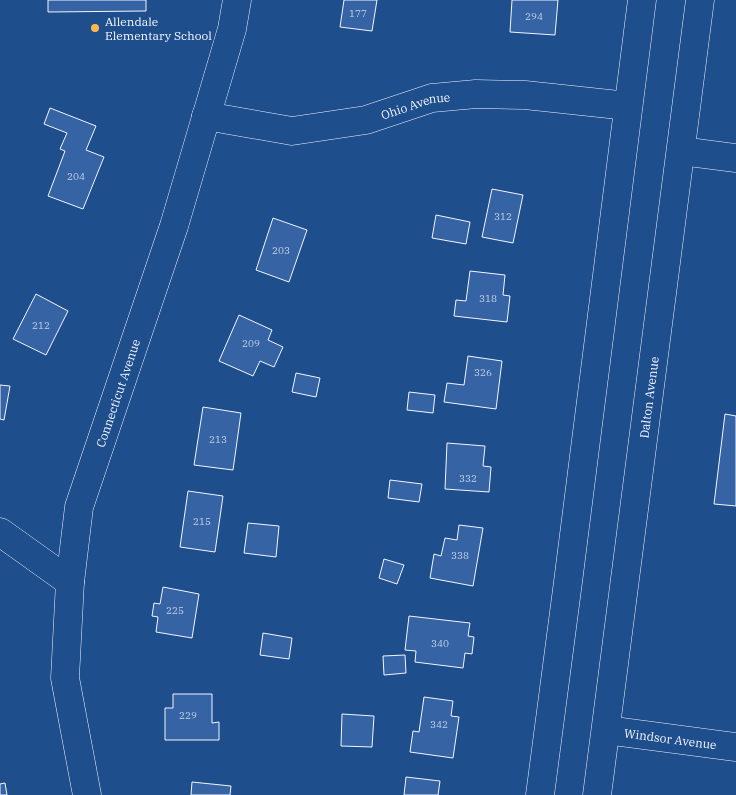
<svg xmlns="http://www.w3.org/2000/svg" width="736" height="795" viewBox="0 0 736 795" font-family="'IBM Plex Serif',serif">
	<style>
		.building { fill: #3563a3; stroke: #f2f6ff }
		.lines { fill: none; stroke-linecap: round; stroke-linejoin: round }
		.street-casing { stroke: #f2f6ff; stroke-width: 29 }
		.primary-casing { stroke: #f2f6ff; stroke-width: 29 }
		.street { stroke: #1f4e8c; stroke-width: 28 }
		.primary { stroke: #1f4e8c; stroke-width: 28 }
		.poi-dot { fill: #ffb74d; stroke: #1f4e8c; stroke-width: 2 }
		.labels { text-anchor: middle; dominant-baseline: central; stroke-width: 4; stroke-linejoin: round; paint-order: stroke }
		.number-label { font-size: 10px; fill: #c3d1e8 }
		.poi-label { font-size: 12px; fill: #f2f6ff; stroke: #1f4e8c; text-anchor: start }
		.street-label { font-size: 12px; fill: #f2f6ff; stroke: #1f4e8c }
	</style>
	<rect width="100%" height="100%" fill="#1f4e8c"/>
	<g class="building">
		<path d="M48 0H146V11L48 12Z"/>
		<path d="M344 0H377L372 31 340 27Z"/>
		<path d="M512 0H558L555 35 510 32Z"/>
		<path d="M50 108 96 126 86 150 104 157 83 209 48 196 65 151 60 149 67 133 44 124Z"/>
		<path d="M492 189 523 195 513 243 482 237Z"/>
		<path d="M436 215 470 222 466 244 432 238Z"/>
		<path d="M273 218 307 230 289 282 256 270Z"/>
		<path d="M470 271 505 275 503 295 510 296 507 322 454 316 456 300 466 301Z"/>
		<path d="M36 294 68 311 46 355 13 339Z"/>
		<path d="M239 315 272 330 268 340 283 347 274 367 260 361 253 376 219 361Z"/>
		<path d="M468 356 502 361 496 409 444 402 447 383 464 385Z"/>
		<path d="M296 373 320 378 316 397 292 392Z"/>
		<path d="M0 385 10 386 4 420 0 419Z"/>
		<path d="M409 392 435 395 433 413 407 410Z"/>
		<path d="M203 407 241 413 233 470 194 465Z"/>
		<path d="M725 414 736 416V506L714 504Z"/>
		<path d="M447 443 485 446 483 466 491 467 489 492 445 489Z"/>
		<path d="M390 480 422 484 419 502 388 498Z"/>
		<path d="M188 491 223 496 215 552 180 547Z"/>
		<path d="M248 523 279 526 276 557 244 553Z"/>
		<path d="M459 525 483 528 473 586 430 578 434 554 441 556 445 538 457 540Z"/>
		<path d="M384 559 404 565 397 584 379 578Z"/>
		<path d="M163 587 199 594 192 638 156 632 158 617 152 616 154 603 160 604Z"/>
		<path d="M409 616 470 623 468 636 474 637 472 654 465 653 463 668 415 662 416 651 405 650Z"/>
		<path d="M263 633 292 638 289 659 260 655Z"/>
		<path d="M405 655 406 673 384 675 383 656Z"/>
		<path d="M173 694H212V723L219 722V740H165V708H173Z"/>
		<path d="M424 697 453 701 451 716 459 717 453 758 410 752 413 731 419 732Z"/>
		<path d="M342 714 374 716 372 747 341 746Z"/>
		<path d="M406 777 440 781 438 795H404Z"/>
		<path d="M192 782 231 786 230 795H191Z"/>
		<path d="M5 783 7 795H0V784Z"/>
	</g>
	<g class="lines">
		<defs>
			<g id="street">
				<path id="s1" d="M206 116 292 131 366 120 432 98 476 94 525 95 628 106"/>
				<path d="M681 151 736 158"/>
				<path d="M0 532 70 582"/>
				<path id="s2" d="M606 730 736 747"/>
				<path id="s3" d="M87 795 65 678 70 582 79 507 174 226 232 29 237 0"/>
			</g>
			<g id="primary">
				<path d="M540 795 568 582 642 0"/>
				<path id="s4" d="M597 795 700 0"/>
			</g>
		</defs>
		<use href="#street" class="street-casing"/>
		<use href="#primary" class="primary-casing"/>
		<use href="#street" class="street"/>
		<use href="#primary" class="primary"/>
	</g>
	<circle class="poi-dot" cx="95" cy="28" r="5"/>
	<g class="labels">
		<g class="number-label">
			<text x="358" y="13">177</text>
			<text x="534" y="16">294</text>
			<text x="76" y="176">204</text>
			<text x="503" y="216">312</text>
			<text x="281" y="250">203</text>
			<text x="488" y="298">318</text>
			<text x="41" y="325">212</text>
			<text x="251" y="343">209</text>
			<text x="483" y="372">326</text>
			<text x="218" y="439">213</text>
			<text x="468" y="478">332</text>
			<text x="202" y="521">215</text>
			<text x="460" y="555">338</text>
			<text x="175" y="610">225</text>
			<text x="440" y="643">340</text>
			<text x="188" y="715">229</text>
			<text x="439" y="724">342</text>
		</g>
		<g class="poi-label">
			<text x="105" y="21">Allendale<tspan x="105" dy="14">Elementary School</tspan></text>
		</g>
		<g class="street-label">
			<text stroke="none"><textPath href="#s1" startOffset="214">Ohio Avenue</textPath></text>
			<text stroke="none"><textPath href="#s3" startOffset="411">Connecticut Avenue</textPath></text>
			<text stroke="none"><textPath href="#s4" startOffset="401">Dalton Avenue</textPath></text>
			<text stroke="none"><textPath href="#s2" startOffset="65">Windsor Avenue</textPath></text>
		</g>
	</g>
</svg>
